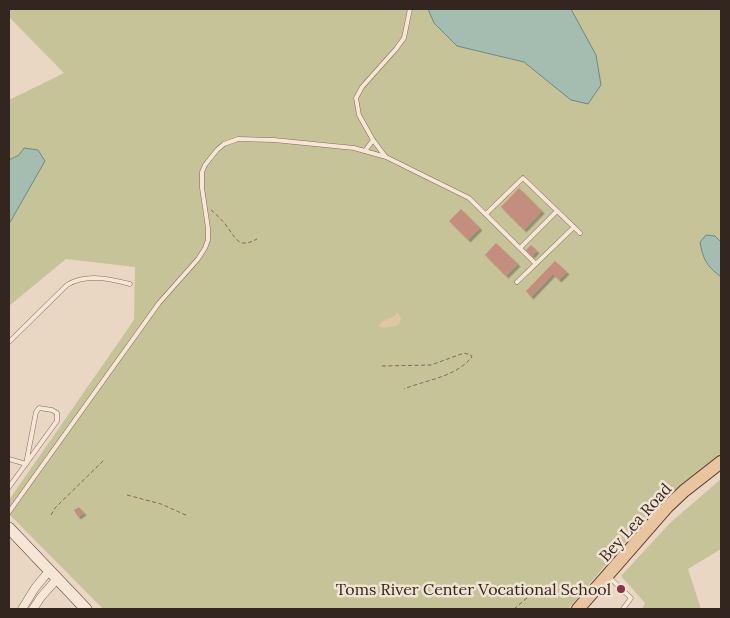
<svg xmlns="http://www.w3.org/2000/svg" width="730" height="618" viewBox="0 0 730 618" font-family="Lora,serif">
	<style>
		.green { fill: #c6c399 }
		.sand { fill: #e2c6a3 }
		.water { fill: #a5bdb1; stroke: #6d8a7d }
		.building { fill: #c38e7d; filter: url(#shadow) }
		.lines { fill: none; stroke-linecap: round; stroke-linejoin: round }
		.service-casing { stroke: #82695c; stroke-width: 5 }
		.minor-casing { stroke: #82695c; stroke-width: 9 }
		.secondary-casing { stroke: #634b3f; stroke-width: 12 }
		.primary-casing { stroke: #503930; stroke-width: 14 }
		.path { stroke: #82695c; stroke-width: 1; stroke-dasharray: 4 2.5; stroke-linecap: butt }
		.service { stroke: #f5e6d6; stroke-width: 4 }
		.minor { stroke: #f5e6d6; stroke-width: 8 }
		.secondary { stroke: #f5e6d6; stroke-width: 11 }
		.primary { stroke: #e9c59f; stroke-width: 12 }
		.poi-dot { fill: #8a3243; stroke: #f1e3d2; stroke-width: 2 }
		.labels { text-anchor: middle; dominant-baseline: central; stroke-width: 5; stroke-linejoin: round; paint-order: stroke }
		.street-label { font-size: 16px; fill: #33251f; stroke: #f1e3d2 }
		.poi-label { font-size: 16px; fill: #33251f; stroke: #f1e3d2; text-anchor: end }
	</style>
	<defs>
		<filter id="shadow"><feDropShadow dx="2.5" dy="2.5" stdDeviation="0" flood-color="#0004"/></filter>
	</defs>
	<rect width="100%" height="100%" fill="#e9d7c4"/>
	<g class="green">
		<path d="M9 9H721V455C660 494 615 555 568 609H103L9 514V500L134 320 135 267 66 259 9 306V224L45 161 19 155 9 160V100L64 73 9 17Z"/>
		<path d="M721 479V549L688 569 701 609H642L645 603 621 576 670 523Z"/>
	</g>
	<path class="sand" d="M396 313H398L401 319 399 325 383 328 378 326 382 322 396 315Z"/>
	<g class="water">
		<path d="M428 9H571L596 55 601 85 588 104 571 100 524 62 457 46 434 23Z"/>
		<path d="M24 148 38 150 45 161 9 224V160L19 155Z"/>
		<path d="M706 235 715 236 721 242V277C707 266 703 260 700 242Z"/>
	</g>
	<g class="building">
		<path d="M519 188 542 211 524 230 501 207Z"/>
		<path d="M461 209 480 228 468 240 449 221Z"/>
		<path d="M496 243 518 264 506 276 485 255Z"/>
		<path d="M531 245 537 251 532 256 526 250Z"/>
		<path d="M555 261 567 272 559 280 553 274 531 297 526 291Z"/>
		<path d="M79 507 84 513 78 517 74 510Z"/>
	</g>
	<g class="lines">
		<defs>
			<g id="service">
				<path d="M365 151 373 140"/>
				<path d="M385 156 373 140 359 115 356 98 362 87 396 49 404 38 410 9"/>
				<path d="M486 214 523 178 580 233"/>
				<path d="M520 248 557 211"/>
				<path d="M517 282 574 227"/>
				<path d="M9 342 67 285C86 273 110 279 130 284"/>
				<path d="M9 459 26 464"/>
				<path d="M9 487 12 483 57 421V413L52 410 39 408 36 412 26 464"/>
				<path d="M9 512 159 303 198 259 205 248 208 240V228L202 188V172L205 165 217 150 224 144 238 139 274 140 354 148 386 157 469 198 536 264"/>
				<path d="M609 577 631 598 623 609"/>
			</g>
			<g id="minor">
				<path d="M22 609 35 588 49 571"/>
				<path d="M33 609 41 597 56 580"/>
			</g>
			<path id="secondary" d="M9 528 86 609"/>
			<path id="primary" d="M578 609 667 507 684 491 721 462"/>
		</defs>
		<use href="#service" class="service-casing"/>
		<use href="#minor" class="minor-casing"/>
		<use href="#secondary" class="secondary-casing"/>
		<use href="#primary" class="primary-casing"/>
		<g class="path">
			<path d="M211 210C216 214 221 219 225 224 236 237 237 250 257 239"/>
			<path d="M382 366 431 365 464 353 471 355 472 357C454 378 428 379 404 389"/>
			<path d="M127 495 161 504 188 516"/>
			<path d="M51 515 55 508 105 459"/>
			<path d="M522 596 534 591"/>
			<path d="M514 609 541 586"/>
		</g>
		<use href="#service" class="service"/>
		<use href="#minor" class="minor"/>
		<use href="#secondary" class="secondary"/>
		<use href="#primary" class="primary"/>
	</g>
	<circle class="poi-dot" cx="621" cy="589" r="5"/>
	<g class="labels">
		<g class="street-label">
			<text transform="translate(635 522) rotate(-48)">Bey Lea Road</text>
		</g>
		<g class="poi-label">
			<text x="611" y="589">Toms River Center Vocational School</text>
		</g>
	</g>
	<rect width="730" height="618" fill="none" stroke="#33251f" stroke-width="20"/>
</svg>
